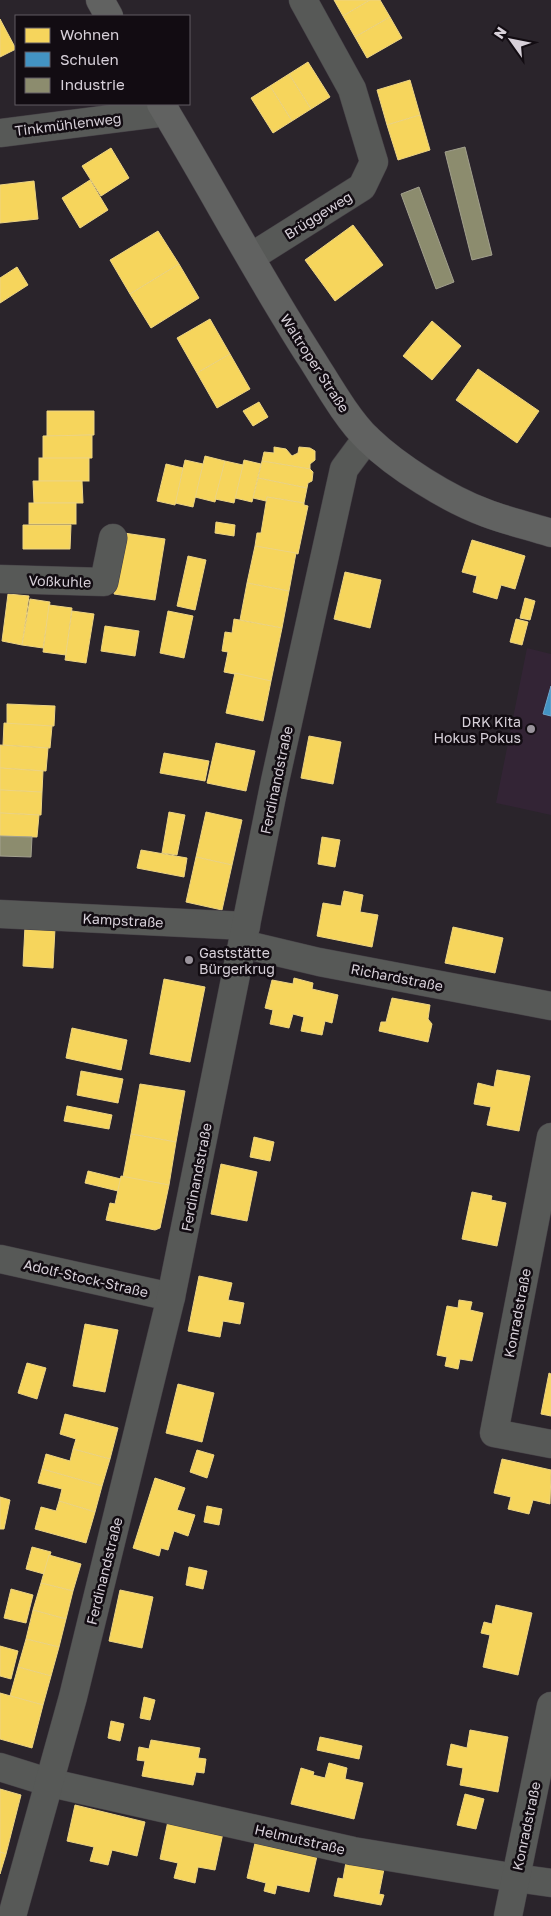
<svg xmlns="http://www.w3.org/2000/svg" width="551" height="1916" viewBox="0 0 551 1916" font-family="'Golos Text',sans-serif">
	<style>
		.built { fill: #332435 }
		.homes { fill: #f6d55c; stroke: #edd482 }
		.schools { fill: #4393c3; stroke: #6fa5ca }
		.industry { fill: #8c8c6e; stroke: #a2a08e }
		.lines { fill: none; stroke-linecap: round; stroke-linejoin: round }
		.minor-casing { stroke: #454046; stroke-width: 29 }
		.major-casing { stroke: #454046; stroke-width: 29 }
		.minor { stroke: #575957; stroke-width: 28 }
		.major { stroke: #616261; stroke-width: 28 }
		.poi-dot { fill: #9a949c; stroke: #120c12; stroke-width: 2 }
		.labels { text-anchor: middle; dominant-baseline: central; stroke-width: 5; stroke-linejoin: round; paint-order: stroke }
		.street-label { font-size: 14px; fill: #d7d0d9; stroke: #120c12 }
		.poi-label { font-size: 14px; fill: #d7d0d9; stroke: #120c12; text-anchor: end }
	</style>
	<rect width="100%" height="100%" fill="#2a242b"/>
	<path class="built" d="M527 648 551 654V815L496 803Z"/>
	<g class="homes">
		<path d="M334 0H370L343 16Z"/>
		<path d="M370 0H380L390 17 355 37 343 16Z"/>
		<path d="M390 17 402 38 367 58 355 37Z"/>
		<path d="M0 19 16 49 0 57Z"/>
		<path d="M308 62 330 97 311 109 289 74Z"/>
		<path d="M289 74 311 109 292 121 270 86Z"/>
		<path d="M410 80 420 115 387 125 377 90Z"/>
		<path d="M270 86 292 121 273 133 251 98Z"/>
		<path d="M420 115 430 150 398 160 387 125Z"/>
		<path d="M111 148 129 178 101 196 82 166Z"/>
		<path d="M90 180 108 210 80 228 62 198Z"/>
		<path d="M34 181 38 219 0 223V185Z"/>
		<path d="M353 225 383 265 335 301 305 260Z"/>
		<path d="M158 231 179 264 130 294 110 260Z"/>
		<path d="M179 264 199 298 151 328 130 294Z"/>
		<path d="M17 267 28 285 0 303V278Z"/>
		<path d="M210 319 230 354 197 373 177 338Z"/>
		<path d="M432 321 461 346 432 380 403 356Z"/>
		<path d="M230 354 250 389 217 408 197 373Z"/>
		<path d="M478 369 539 411 517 443 456 400Z"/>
		<path d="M259 402 268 417 253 426 243 411Z"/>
		<path d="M47 411H94V435L47 436Z"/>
		<path d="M92 435V458L43 459V436Z"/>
		<path d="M274 447 286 449 292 456 298 453 299 447 310 448 315 451V460L310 464V469L262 461 264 452 274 453Z"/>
		<path d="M205 456 225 461 215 502 195 497Z"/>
		<rect x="39" y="458" width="50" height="23"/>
		<path d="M185 460 203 464 193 507 175 503Z"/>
		<path d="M244 460 261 464 252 502 235 498Z"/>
		<path d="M225 461 243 465 234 503 215 499Z"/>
		<path d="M262 461 310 469 313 472 312 481 308 483 307 488 258 478Z"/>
		<path d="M166 464 183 468 175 505 157 501Z"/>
		<path d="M258 478 307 488 304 503 267 497 266 501 253 498Z"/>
		<path d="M33 481H82L83 503H34Z"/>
		<path d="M267 497 304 503V505L308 506 298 554 255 546 257 533H261Z"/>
		<rect x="29" y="503" width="47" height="21"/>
		<path d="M216 522 235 525 234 536 215 533Z"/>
		<path d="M23 525H71L70 549H23Z"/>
		<path d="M124 533 165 539 155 600 114 594Z"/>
		<path d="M472 540 525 556 515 589 501 585 497 599 473 592 477 576 462 572Z"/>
		<path d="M255 546 296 553 289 591 247 583Z"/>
		<path d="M188 556 206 560 195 610 177 606Z"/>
		<path d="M345 572 381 580 370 628 334 619Z"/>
		<path d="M247 583 289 591 282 628 240 620Z"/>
		<path d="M8 594 29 596 22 645 2 641Z"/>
		<path d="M525 598 535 601 530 620 520 618Z"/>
		<path d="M30 599 50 602 43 648 22 645Z"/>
		<path d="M49 605 72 608 66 655 43 652Z"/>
		<path d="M72 611 94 614 86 663 65 660Z"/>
		<path d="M168 611 193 616 184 658 160 653Z"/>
		<path d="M234 619 282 628 271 681 224 672 228 652 222 651 225 632 232 633Z"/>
		<path d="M516 619 528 622 522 645 510 642Z"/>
		<path d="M105 626 139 631 135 656 101 651Z"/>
		<path d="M235 673 271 681 263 721 226 713Z"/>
		<path d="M7 704 55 706 54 726 7 724Z"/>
		<path d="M4 723 52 726 50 748 3 745Z"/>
		<path d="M309 736 341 742 333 784 301 778Z"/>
		<path d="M216 743 255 751 246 791 207 783Z"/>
		<path d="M0 745 48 748 46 771 0 768Z"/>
		<path d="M164 753 209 761 205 781 160 773Z"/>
		<path d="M0 768 43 771 42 792 0 790Z"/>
		<path d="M0 790 42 792 41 815 0 813Z"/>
		<path d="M169 812 185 815 177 855 162 853Z"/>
		<path d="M206 812 242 820 232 865 196 857Z"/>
		<path d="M0 813 39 815 37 837 0 836Z"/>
		<path d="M322 837 340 840 335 867 318 864Z"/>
		<path d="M141 850 187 858 184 877 137 868Z"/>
		<path d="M196 857 232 865 222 910 186 902Z"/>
		<path d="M344 891 363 895 360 912 378 915 372 947 317 936 323 903 341 906Z"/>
		<path d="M25 926 55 928 53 968 23 966Z"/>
		<path d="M453 927 503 938 495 973 445 963Z"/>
		<path d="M294 978 313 983 312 989 338 995 332 1023 325 1021 322 1035 301 1031 304 1017 293 1014 289 1028 270 1024 273 1010 265 1008 272 980 293 984Z"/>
		<path d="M164 979 205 987 190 1062 150 1054Z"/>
		<path d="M392 998 430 1005 428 1019 432 1024 428 1042 379 1031 381 1022H386Z"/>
		<path d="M72 1028 127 1040 121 1070 66 1058Z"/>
		<path d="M497 1070 530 1076 519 1131 487 1125 491 1107 474 1104 478 1083 494 1087Z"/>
		<path d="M81 1071 123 1079 118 1103 77 1095Z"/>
		<path d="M140 1084 185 1091 176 1142 131 1134Z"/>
		<path d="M67 1106 112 1115 109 1129 64 1121Z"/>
		<path d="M131 1134 176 1142 169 1185 123 1177Z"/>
		<path d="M254 1137 274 1142 270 1161 250 1157Z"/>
		<path d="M221 1164 257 1172 247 1221 211 1214Z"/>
		<path d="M88 1171 121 1179 118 1191 85 1183Z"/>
		<path d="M121 1176 169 1185 160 1228 155 1230 106 1220 110 1203 115 1204Z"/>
		<path d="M472 1192 492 1196 491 1200 506 1203 497 1246 462 1239Z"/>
		<path d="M199 1276 232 1283 228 1300 244 1303 240 1324 223 1321 220 1337 188 1331Z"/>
		<path d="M459 1300 472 1302 470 1310 483 1313 472 1361 460 1359 458 1369 445 1366 447 1357 437 1355 447 1306 458 1308Z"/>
		<path d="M85 1324 118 1330 105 1392 73 1386Z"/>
		<path d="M27 1363 46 1368 37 1399 18 1393Z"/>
		<path d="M549 1373 551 1374V1416L541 1414Z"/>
		<path d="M178 1384 214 1393 202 1442 166 1433Z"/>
		<path d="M65 1414 118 1428 110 1459 73 1449 76 1439 60 1434Z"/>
		<path d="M73 1449 110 1459 102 1486 42 1469 46 1454 70 1461Z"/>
		<path d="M197 1450 214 1455 207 1478 190 1472Z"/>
		<path d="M502 1459 551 1470 550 1504 533 1500 529 1514 508 1509 511 1497 494 1493Z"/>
		<path d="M42 1469 102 1486 95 1512 59 1501 62 1489 38 1483Z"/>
		<path d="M155 1478 185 1488 177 1510 195 1515 188 1536 174 1531 168 1550 161 1548 159 1556 133 1548Z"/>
		<path d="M0 1497 10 1500 4 1529H0Z"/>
		<path d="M59 1501 95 1512 86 1543 35 1529 41 1507 56 1511Z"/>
		<path d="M207 1506 222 1509 219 1525 204 1522Z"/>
		<path d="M32 1547 51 1552 44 1574 26 1569Z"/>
		<path d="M49 1555 81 1564 73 1591 41 1583Z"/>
		<path d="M189 1567 207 1571 203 1589 186 1585Z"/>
		<path d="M41 1583 73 1591 66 1619 33 1610Z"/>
		<path d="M11 1589 33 1595 26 1623 4 1618Z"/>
		<path d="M120 1590 153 1597 142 1648 109 1641Z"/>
		<path d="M496 1605 532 1613 518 1675 483 1667 490 1635 481 1633 484 1622 492 1624Z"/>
		<path d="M33 1610 66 1619 59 1647 26 1639Z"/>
		<path d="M26 1639 59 1647 51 1676 18 1667Z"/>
		<path d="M0 1646 18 1651 11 1679 0 1676Z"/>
		<path d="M18 1667 51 1676 43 1705 10 1696Z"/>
		<path d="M0 1693 43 1705 32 1748 0 1739Z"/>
		<path d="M144 1697 155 1700 150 1720 140 1718Z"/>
		<path d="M111 1721 124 1724 120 1741 108 1738Z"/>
		<path d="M470 1730 508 1737 498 1792 460 1785 463 1768 447 1765 451 1744 467 1748Z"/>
		<path d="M320 1737 362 1746 359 1759 317 1750Z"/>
		<path d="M151 1740 200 1748 198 1758 206 1759 204 1773 196 1772 193 1785 142 1776 145 1761 137 1760 139 1747 149 1749Z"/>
		<path d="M329 1763 347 1768 345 1779 363 1783 354 1819 291 1804 301 1768 314 1772 313 1775 325 1778Z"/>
		<path d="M0 1789 21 1795 6 1854 0 1852Z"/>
		<path d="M465 1794 484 1799 476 1829 457 1825Z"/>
		<path d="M75 1805 145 1822 137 1856 112 1850 108 1865 90 1861 94 1847 67 1841Z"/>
		<path d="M168 1821 223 1833 215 1870 198 1867 195 1883 174 1878 178 1863 160 1859Z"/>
		<path d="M255 1843 317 1856 309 1892 277 1885 275 1894 264 1891 266 1883 247 1878Z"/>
		<path d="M0 1852 6 1854 0 1874Z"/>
		<path d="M346 1862 384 1869 379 1894 384 1895 381 1905 334 1896 338 1878 343 1879Z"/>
	</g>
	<path class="schools" d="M551 686V716L543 714Z"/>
	<g class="industry">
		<path d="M465 147 492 255 472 260 445 152Z"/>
		<path d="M419 187 454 282 436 289 401 194Z"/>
		<path d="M0 836 32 837 31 857 0 856Z"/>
	</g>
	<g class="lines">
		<defs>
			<g id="minor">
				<path d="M0 133 166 112"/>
				<path d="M251 257 362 187 374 162 352 89 303 0"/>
				<path d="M0 579 104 582 113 538"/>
				<path d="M0 914 246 926"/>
				<path d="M243 944 319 962 551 1006"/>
				<path d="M551 1137 494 1433 551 1444"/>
				<path d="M0 1259 171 1297"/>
				<path d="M0 1767 51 1783 353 1851 516 1878 551 1883"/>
				<path d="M12 1916 73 1697 171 1297 275 781 344 469 367 438"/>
				<path d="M508 1916 551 1706"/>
			</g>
			<g id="major">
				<path d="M100 0 109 16"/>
				<path d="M161 104C212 188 258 276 311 358 327 383 347 419 368 439 397 467 448 499 486 513 507 521 529 526 551 533"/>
			</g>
		</defs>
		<use href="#minor" class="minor-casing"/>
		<use href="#major" class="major-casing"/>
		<use href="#minor" class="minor"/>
		<use href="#major" class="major"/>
	</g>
	<g class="poi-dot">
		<circle cx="531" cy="729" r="5"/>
		<circle cx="189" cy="960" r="5"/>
	</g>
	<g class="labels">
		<g class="street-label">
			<text transform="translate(68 124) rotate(-7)">Tinkmühlenweg</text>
			<text transform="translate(318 215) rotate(-32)">Brüggeweg</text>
			<text transform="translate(315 363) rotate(57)">Waltroper Straße</text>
			<text transform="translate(60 581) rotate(2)">Voßkuhle</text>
			<text transform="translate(276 780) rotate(-78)">Ferdinandstraße</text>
			<text transform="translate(123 920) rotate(3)">Kampstraße</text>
			<text transform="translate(397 977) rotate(11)">Richardstraße</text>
			<text transform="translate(196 1177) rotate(-79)">Ferdinandstraße</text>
			<text transform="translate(86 1278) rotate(13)">Adolf-Stock-Straße</text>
			<text transform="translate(517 1313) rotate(-79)">Konradstraße</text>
			<text transform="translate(104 1571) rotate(-76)">Ferdinandstraße</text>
			<text transform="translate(526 1826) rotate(-78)">Konradstraße</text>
			<text transform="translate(300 1839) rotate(13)">Helmutstraße</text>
		</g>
		<g class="poi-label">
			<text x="521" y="721">DRK Kita<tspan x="521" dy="16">Hokus Pokus</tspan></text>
			<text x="199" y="952" text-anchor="start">Gaststätte<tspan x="199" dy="16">Bürgerkrug</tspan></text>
		</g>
	</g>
	<rect x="15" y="15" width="175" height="90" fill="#120c12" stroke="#615a62"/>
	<rect x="25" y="28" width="25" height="15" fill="#f6d55c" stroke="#615a62"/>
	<text x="60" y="40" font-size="15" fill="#d7d0d9">Wohnen</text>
	<rect x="25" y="52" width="25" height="15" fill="#4393c3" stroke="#615a62"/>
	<text x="60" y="65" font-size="15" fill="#d7d0d9">Schulen</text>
	<rect x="25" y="78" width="25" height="15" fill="#8c8c6e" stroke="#615a62"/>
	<text x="60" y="90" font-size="15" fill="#d7d0d9">Industrie</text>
	<g transform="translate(511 40) rotate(303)" stroke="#120c12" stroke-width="4" paint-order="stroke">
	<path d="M0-4L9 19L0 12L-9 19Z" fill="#d7d0d9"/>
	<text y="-8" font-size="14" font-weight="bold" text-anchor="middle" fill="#d7d0d9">N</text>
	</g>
</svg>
